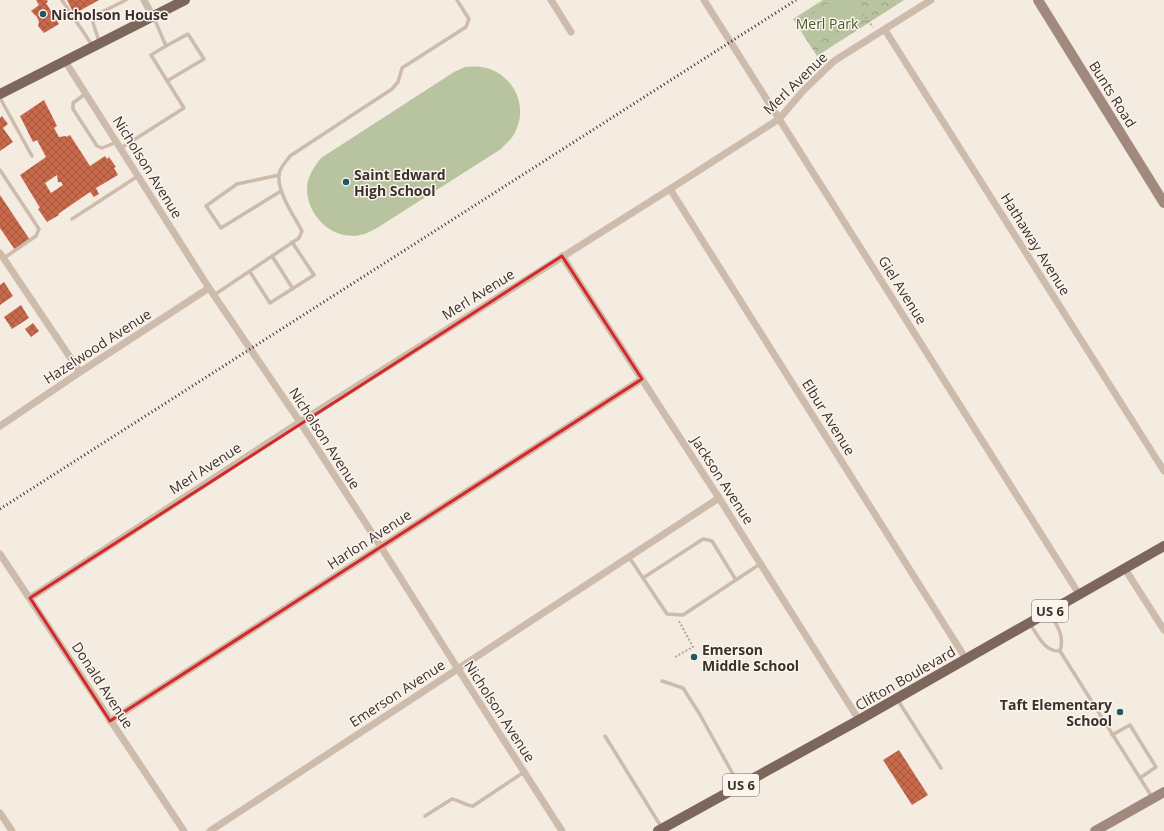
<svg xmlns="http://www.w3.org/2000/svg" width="1164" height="831" viewBox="0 0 1164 831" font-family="'Open Sans',sans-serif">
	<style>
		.forest { fill: url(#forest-crowns) }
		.pitch { fill: #b8c4a0 }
		.building { fill: url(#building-cross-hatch); fill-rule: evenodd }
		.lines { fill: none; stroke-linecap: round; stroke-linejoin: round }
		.path { stroke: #b9a596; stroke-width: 2; stroke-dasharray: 2 2; stroke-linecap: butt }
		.lane { stroke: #cdbbac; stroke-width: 3.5 }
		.street { stroke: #cdbbac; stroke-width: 7 }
		.secondary { stroke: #a18a7d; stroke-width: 10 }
		.primary { stroke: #7d675c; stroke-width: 10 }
		.rail { stroke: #3b302b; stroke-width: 3; stroke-dasharray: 1 3; stroke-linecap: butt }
		.marked { fill: none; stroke: #d62828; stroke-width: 3; stroke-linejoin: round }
		.poi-dot { fill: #1f5a5e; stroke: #fbf5ee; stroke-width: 1.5 }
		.labels { text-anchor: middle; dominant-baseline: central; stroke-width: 3; stroke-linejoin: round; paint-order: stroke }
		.shield { fill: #fbf5ee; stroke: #756b66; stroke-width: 1 }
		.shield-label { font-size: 13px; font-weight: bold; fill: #3b302b }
		.poi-label { font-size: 14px; font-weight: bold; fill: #3b302b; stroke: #fbf5ee; text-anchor: start }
		.park-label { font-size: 14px; fill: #4a5a2e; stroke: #fbf5ee }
		.street-label { font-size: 14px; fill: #3b302b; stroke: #fbf5ee }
	</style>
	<defs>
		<pattern id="forest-crowns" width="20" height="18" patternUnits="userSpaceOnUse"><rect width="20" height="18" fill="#b8c4a0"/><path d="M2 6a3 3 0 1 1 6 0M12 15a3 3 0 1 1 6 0" fill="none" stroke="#97a083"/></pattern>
		<pattern id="building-cross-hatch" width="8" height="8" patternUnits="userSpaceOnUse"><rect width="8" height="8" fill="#c8694b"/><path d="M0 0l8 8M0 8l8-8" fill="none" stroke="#a4573f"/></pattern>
	</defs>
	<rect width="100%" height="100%" fill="#f4ebe1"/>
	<path class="forest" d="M823 0H904L817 56 793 19Z"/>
	<g class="pitch">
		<path d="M834 0H856L864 13 816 44 801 21Z"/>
		<path d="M465 67C470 67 476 66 481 67 510 71 529 102 516 130 513 138 507 143 501 149L377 228C371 231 366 234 360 235 332 241 307 215 307 189 307 177 314 167 321 158L454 72Z"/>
	</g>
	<g class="building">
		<path d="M36 0H47L48 2 46 3 59 24 44 33 38 26 39 22 37 17 31 11 39 5Z"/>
		<path d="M67 0H99L74 14Z"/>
		<path d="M44 100 57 126 54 128 59 137 66 136V137L70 135 90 166 105 156 107 159 109 157 116 167 114 168 118 175 96 188 99 194 94 197 90 192 58 214 59 215 47 222 38 209 40 208 20 175 46 157 37 140 33 142 20 116ZM57 175 58 182H61L63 185 51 193 45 183Z"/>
		<path d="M2 116 8 124 3 128 13 142 0 151V118Z"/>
		<path d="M0 195 30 240 15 250 0 228Z"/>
		<path d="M4 282 13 296 0 305V285Z"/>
		<path d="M21 305 29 318 12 329 4 317Z"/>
		<path d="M33 323 39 331 31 337 25 329Z"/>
		<path d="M899 750 928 795 912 805 883 760Z"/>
	</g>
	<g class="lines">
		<g class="path">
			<path d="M863 14 873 27"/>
			<path d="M675 657 693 647 679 621"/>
		</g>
		<g class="lane">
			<path d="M62 0 92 45"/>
			<path d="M99 41 93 23 96 15 126 0"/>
			<path d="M166 46 188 34 204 59 167 81"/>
			<path d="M85 94 73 103V109L97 146 102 148 117 142"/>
			<path d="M0 98 32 156"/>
			<path d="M121 148 184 108 151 55 166 46 154 18"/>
			<path d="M0 170 39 229 36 236 4 258"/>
			<path d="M279 175 237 184 206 206 221 228 281 191"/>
			<path d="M72 219 138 176"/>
			<path d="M272 256 293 289"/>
			<path d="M250 272 270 303 314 275 292 242"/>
			<path d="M214 295 299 238 302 231C294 216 277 192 279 175 279 168 286 162 290 156L392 89 398 82 402 68 466 27 469 19 457 0"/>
			<path d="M629 557 667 614 683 615 760 564"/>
			<path d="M643 578 703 539 712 541 736 580"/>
			<path d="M1049 612C1057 626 1065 635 1060 651"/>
			<path d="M1030 624C1038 635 1044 652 1060 651"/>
			<path d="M1060 651 1152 797"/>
			<path d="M662 681 683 688 699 713 739 785"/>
			<path d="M897 699 941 768"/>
			<path d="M1112 735 1130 725 1156 767 1140 778"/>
			<path d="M605 736 662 828"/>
			<path d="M425 816 452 799C459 800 466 806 473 806L524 772"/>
		</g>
		<g class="street">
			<path d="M144 0 153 17"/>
			<path d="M551 0 571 32"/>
			<path d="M704 0 1079 594"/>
			<path d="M885 30 1164 471"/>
			<path d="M65 61 209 288 300 422 381 547 458 669 562 831"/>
			<path d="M670 189 966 659"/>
			<path d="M0 253 80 372"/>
			<path d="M562 256 719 498 859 720"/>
			<path d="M0 426 80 372 209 288"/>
			<path d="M0 554 184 831"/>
			<path d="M1125 569 1164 630"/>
			<path d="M30 598 300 422 670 189 779 119 803 91 834 61 931 0"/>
			<path d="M110 721 642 379"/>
			<path d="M0 813 12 831"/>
			<path d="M210 831 719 498"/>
		</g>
		<g class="secondary">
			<path d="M1038 0 1164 203"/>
			<path d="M1095 831 1164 792"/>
		</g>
		<g class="primary">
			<path d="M0 94 185 0"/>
			<path d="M658 831 859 720 1164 546"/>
		</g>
		<path class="rail" d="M0 509 796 0"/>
	</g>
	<path class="marked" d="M562 256 642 379 110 721 30 598Z"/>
	<g class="poi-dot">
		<circle cx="43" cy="14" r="4"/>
		<circle cx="346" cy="182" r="4"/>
		<circle cx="694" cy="657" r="4"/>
		<circle cx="1120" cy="712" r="4"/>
	</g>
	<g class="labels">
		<g class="shield">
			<rect x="1032" y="600" width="36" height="22" rx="3"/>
			<rect x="723" y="774" width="36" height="22" rx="3"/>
		</g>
		<g class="shield-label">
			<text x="1050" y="611">US 6</text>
			<text x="741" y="785">US 6</text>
		</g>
		<g class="poi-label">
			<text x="51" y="14">Nicholson House</text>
			<text x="354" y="174">Saint Edward<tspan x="354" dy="16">High School</tspan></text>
			<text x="702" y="649">Emerson<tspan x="702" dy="16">Middle School</tspan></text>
			<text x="1112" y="704" text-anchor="end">Taft Elementary<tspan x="1112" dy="16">School</tspan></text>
		</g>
		<g class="park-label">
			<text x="827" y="23">Merl Park</text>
		</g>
		<g class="street-label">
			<text transform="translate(795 83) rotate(-44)">Merl Avenue</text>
			<text transform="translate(1113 94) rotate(58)">Bunts Road</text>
			<text transform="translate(148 167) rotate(58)">Nicholson Avenue</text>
			<text transform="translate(1036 244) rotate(58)">Hathaway Avenue</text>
			<text transform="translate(903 290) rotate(58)">Giel Avenue</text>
			<text transform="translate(478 294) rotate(-32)">Merl Avenue</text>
			<text transform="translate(97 346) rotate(-33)">Hazelwood Avenue</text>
			<text transform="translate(829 417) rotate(58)">Elbur Avenue</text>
			<text transform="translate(325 438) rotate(57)">Nicholson Avenue</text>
			<text transform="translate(205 468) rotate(-33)">Merl Avenue</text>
			<text transform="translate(723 480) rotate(57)">Jackson Avenue</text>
			<text transform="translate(369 539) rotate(-33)">Harlon Avenue</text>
			<text transform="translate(905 678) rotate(-30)">Clifton Boulevard</text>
			<text transform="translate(103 685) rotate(57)">Donald Avenue</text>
			<text transform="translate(397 693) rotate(-33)">Emerson Avenue</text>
			<text transform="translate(500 711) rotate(57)">Nicholson Avenue</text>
		</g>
	</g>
</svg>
